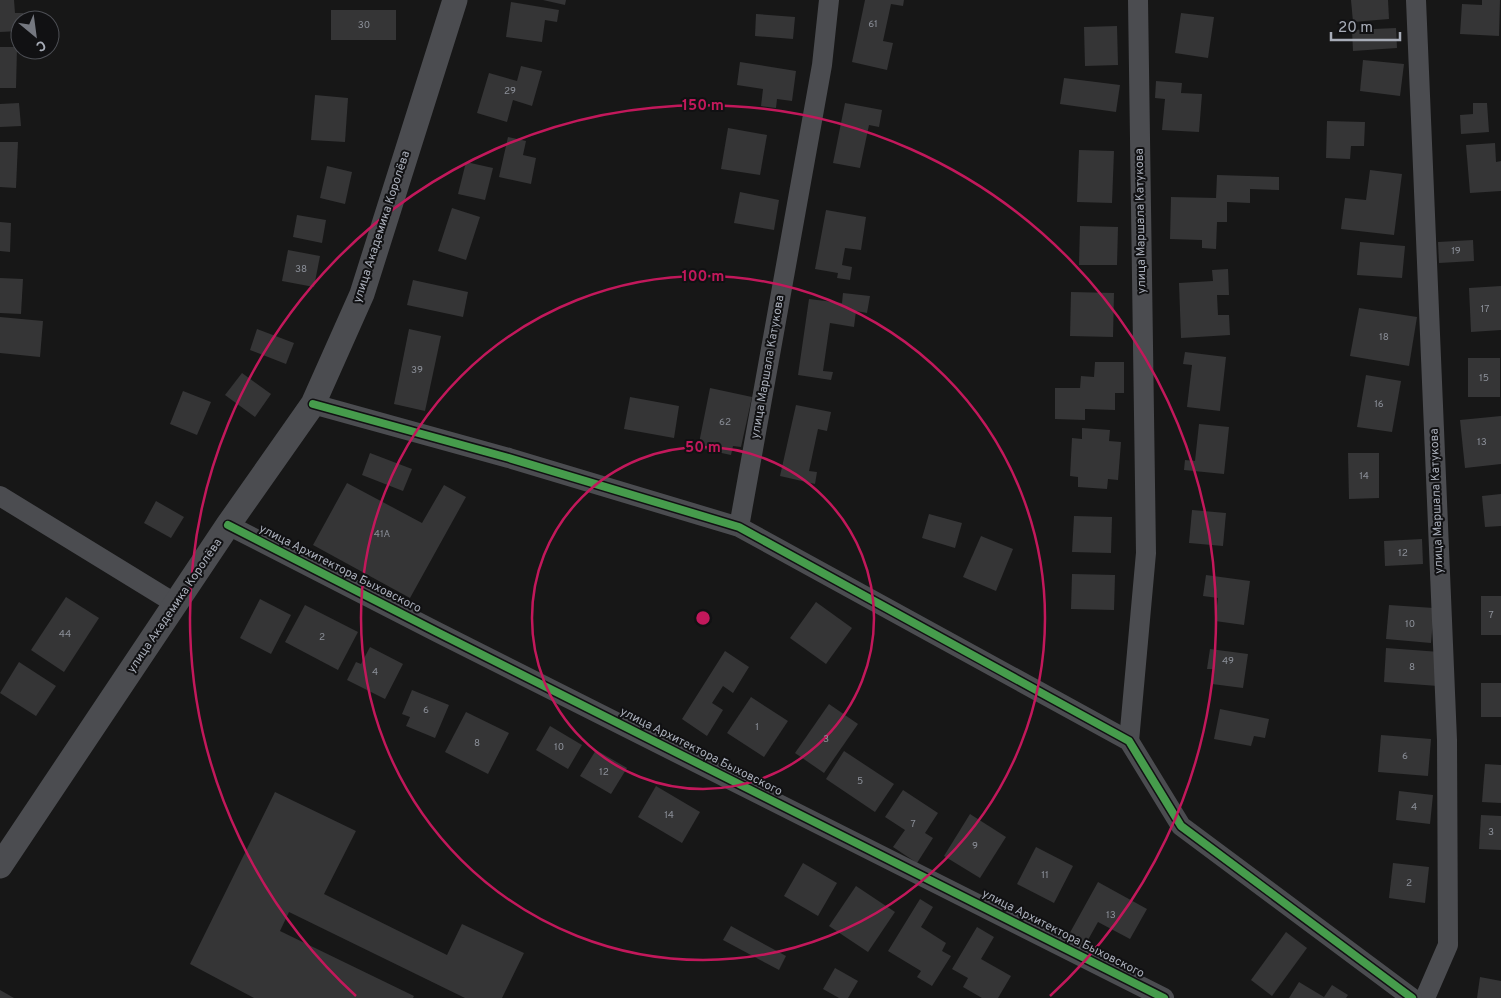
<svg xmlns="http://www.w3.org/2000/svg" width="1501" height="998" viewBox="0 0 1501 998" font-family="Overpass,sans-serif">
	<style>
		.building { fill: #353536 }
		.lines { fill: none; stroke-linecap: round; stroke-linejoin: round }
		.minor { stroke: #4b4c50; stroke-width: 20 }
		.tertiary { stroke: #4b4c50; stroke-width: 25 }
		.cycleway-casing { stroke: #111113; stroke-width: 11 }
		.cycleway { stroke: #469c4c; stroke-width: 8 }
		.ring { fill: none; stroke: #c2185b; stroke-width: 2.5 }
		.labels { text-anchor: middle; dominant-baseline: central; stroke-width: 4; stroke-linejoin: round; paint-order: stroke }
		.number-label { font-size: 10px; fill: #8b8f98 }
		.street-label { font-size: 12px; fill: #a8adb8; stroke: #111113 }
		.centre { fill: #c2185b; stroke: #111113; stroke-width: 2.5 }
		.ring-label { font-size: 15px; text-anchor: middle; font-weight: bold; fill: #c2185b; stroke: #111113; stroke-width: 4; stroke-linejoin: round; paint-order: stroke }
	</style>
	<rect width="100%" height="100%" fill="#171717"/>
	<g class="building">
		<path d="M0 0H14L15 13H23V20H20V31L0 32Z"/>
		<path d="M543 0H566L565 5Z"/>
		<path d="M865 0H904L903 6 891 4 883 41 893 43 887 70 852 62Z"/>
		<path d="M1351 0H1388L1389 19 1353 22Z"/>
		<path d="M1482 0H1500L1499 36 1460 34 1462 4 1482 5Z"/>
		<path d="M511 2 559 10 557 22 545 20 542 42 506 37Z"/>
		<rect x="331" y="10" width="65" height="30"/>
		<path d="M1181 13 1214 17 1208 58 1175 53Z"/>
		<path d="M756 14 795 17 793 39 755 36Z"/>
		<path d="M1117 26 1118 65 1085 66 1084 27Z"/>
		<path d="M1396 28 1397 48 1353 51 1352 30Z"/>
		<path d="M0 47H17L16 88H0Z"/>
		<path d="M1363 60 1404 64 1400 96 1360 91Z"/>
		<path d="M740 62 796 71 792 101 777 99 776 108 761 106 763 89 737 85Z"/>
		<path d="M521 66 542 71 532 106 513 100 507 122 477 113 489 73 517 81Z"/>
		<path d="M1064 78 1120 85 1116 112 1060 104Z"/>
		<path d="M1156 81 1182 83 1181 93 1202 94 1199 132 1162 130 1165 99 1155 98Z"/>
		<path d="M315 95 348 98 345 142 311 140Z"/>
		<path d="M19 103 21 126 0 127V104Z"/>
		<path d="M845 103 882 110 879 127 869 125 860 168 833 163Z"/>
		<path d="M1473 103H1487L1489 132 1461 134 1460 115 1473 114Z"/>
		<path d="M1327 121 1365 122 1364 146H1351L1350 159 1326 158Z"/>
		<path d="M728 128 767 135 760 175 721 169Z"/>
		<path d="M508 137 526 141 523 155 536 158 531 184 499 177Z"/>
		<path d="M0 142H18L16 188 0 187Z"/>
		<path d="M1495 143 1496 162 1501 161V191L1470 193 1466 145Z"/>
		<path d="M1079 150 1114 151 1112 203 1077 202Z"/>
		<path d="M466 162 493 168 485 200 458 194Z"/>
		<path d="M327 166 352 172 345 204 320 198Z"/>
		<path d="M1370 170 1402 174 1394 235 1341 229 1345 198 1366 200Z"/>
		<path d="M1217 175 1279 177V190L1250 189V203L1227 202V222H1217L1216 249 1202 248V240L1170 239 1171 197 1216 198Z"/>
		<path d="M740 192 779 200 774 230 734 223Z"/>
		<path d="M452 208 480 217 466 260 438 251Z"/>
		<path d="M826 210 866 217 861 250 845 248 842 265 852 267 850 280 837 278 838 273 815 269Z"/>
		<path d="M297 215 326 220 322 243 293 237Z"/>
		<path d="M0 222 11 223 10 252 0 251Z"/>
		<path d="M1080 226 1118 227 1117 265H1079Z"/>
		<path d="M1473 240 1474 261 1439 263 1438 242Z"/>
		<path d="M1360 242 1405 246 1402 278 1357 275Z"/>
		<path d="M288 250 320 256 314 287 282 281Z"/>
		<path d="M1228 269 1229 295H1217L1218 315H1229L1230 335 1181 338 1179 283 1213 281 1212 270Z"/>
		<path d="M0 278 23 279 21 314 0 313Z"/>
		<path d="M413 280 468 292 463 317 407 305Z"/>
		<path d="M1501 286V330L1471 332 1469 288Z"/>
		<path d="M1071 292 1114 293 1113 337 1070 336Z"/>
		<path d="M843 293 870 296 867 313 856 311 854 327 830 323 823 371 833 372 831 380 798 375 809 299 842 303Z"/>
		<path d="M1359 308 1417 317 1409 366 1350 356Z"/>
		<path d="M0 317 43 321 40 357 0 353Z"/>
		<path d="M257 329 294 343 286 364 250 350Z"/>
		<path d="M409 329 441 336 425 411 394 404Z"/>
		<path d="M1185 352 1226 357 1220 411 1187 407 1192 365 1183 364Z"/>
		<rect x="1468" y="358" width="32" height="39"/>
		<path d="M1095 362H1124V393H1115V410L1085 409V420L1055 419V388H1080L1081 376 1094 377Z"/>
		<path d="M242 373 271 394 255 417 225 395Z"/>
		<path d="M1366 375 1401 381 1392 432 1357 427Z"/>
		<path d="M710 388 752 397 741 447 733 446 731 455 698 448Z"/>
		<path d="M183 391 211 402 197 435 170 424Z"/>
		<path d="M630 397 679 406 674 438 624 429Z"/>
		<path d="M796 405 831 412 827 431 818 429 809 471 817 472 815 484 780 476Z"/>
		<path d="M1501 416V464L1465 468 1460 420Z"/>
		<path d="M1199 424 1229 427 1224 474 1184 470 1185 460 1195 461Z"/>
		<path d="M1082 428 1110 430 1109 441 1121 442 1118 480 1108 479 1107 489 1078 487V477L1070 476 1072 438 1082 439Z"/>
		<path d="M370 453 412 469 403 491 362 475Z"/>
		<path d="M1348 453H1379V498L1349 499Z"/>
		<path d="M347 483 422 523 444 485 466 497 410 598 313 545Z"/>
		<path d="M1501 494V526L1485 527 1482 496Z"/>
		<path d="M156 501 184 517 171 538 144 523Z"/>
		<path d="M1192 510 1226 513 1223 546 1189 543Z"/>
		<path d="M929 514 962 523 955 548 922 538Z"/>
		<path d="M1074 516 1112 517 1111 553 1072 552Z"/>
		<path d="M981 536 1013 549 996 591 963 577Z"/>
		<path d="M1422 539 1423 564 1385 566 1384 541Z"/>
		<path d="M1072 574 1115 575 1114 610 1071 609Z"/>
		<path d="M1206 575 1250 581 1244 625 1215 621 1218 598 1203 596Z"/>
		<rect x="1481" y="596" width="20" height="39"/>
		<path d="M66 597 99 618 64 672 31 650Z"/>
		<path d="M260 599 291 615 271 654 240 638Z"/>
		<path d="M816 602 852 628 826 664 790 638Z"/>
		<path d="M305 605 358 632 338 670 285 642Z"/>
		<path d="M1389 605 1434 608 1431 643 1386 639Z"/>
		<path d="M370 647 403 664 385 699 347 680 356 662 361 664Z"/>
		<path d="M1386 648 1440 652 1438 686 1384 682Z"/>
		<path d="M1210 649 1248 654 1243 688 1212 684 1214 669H1207Z"/>
		<path d="M725 651 749 667 733 693 723 686 712 703 723 710 707 736 682 719Z"/>
		<path d="M19 662 56 686 36 716 0 693Z"/>
		<rect x="1481" y="683" width="20" height="34"/>
		<path d="M412 690 449 705 435 738 406 726 410 717 402 714Z"/>
		<path d="M751 697 788 721 764 757 727 733Z"/>
		<path d="M829 704 858 724 824 773 795 753Z"/>
		<path d="M1220 709 1269 719 1265 738 1254 736 1251 746 1214 739Z"/>
		<path d="M466 712 509 733 488 774 445 752Z"/>
		<path d="M550 726 582 745 568 769 536 750Z"/>
		<path d="M1381 735 1431 739 1428 776 1378 772Z"/>
		<path d="M596 750 627 768 611 794 580 776Z"/>
		<path d="M844 751 894 784 875 812 826 779Z"/>
		<path d="M1485 764 1501 765V803L1482 802Z"/>
		<path d="M656 786 700 812 682 843 638 817Z"/>
		<path d="M903 790 938 813 925 833 933 838 917 863 893 847 905 830 885 817Z"/>
		<path d="M1399 791 1433 795 1430 824 1396 820Z"/>
		<path d="M275 792 356 831 324 894 447 955 462 924 524 953 502 998H465L289 912 280 931 414 996 413 998H254L190 964Z"/>
		<path d="M970 814 1006 837 980 878 944 856Z"/>
		<path d="M1481 815 1501 816V850L1479 849Z"/>
		<path d="M1036 847 1073 866 1054 903 1017 884Z"/>
		<path d="M803 863 837 883 818 916 784 896Z"/>
		<path d="M1393 863 1429 867 1425 903 1389 898Z"/>
		<path d="M1098 882 1147 909 1130 939 1098 922 1084 947 1067 938Z"/>
		<path d="M856 886 895 912 868 952 829 926Z"/>
		<path d="M920 899 933 907 921 927 946 943 942 951 951 956 932 986 917 977 921 971 888 951Z"/>
		<path d="M731 926 786 956 779 970 723 940Z"/>
		<path d="M977 927 994 937 981 959 1011 976 998 998H982L963 987 968 978 952 969Z"/>
		<path d="M1286 932 1307 948 1272 996 1251 980Z"/>
		<path d="M835 968 858 981 848 998H839L823 989Z"/>
		<path d="M1480 977 1501 981V998H1477Z"/>
		<path d="M1299 982 1324 997 1332 985 1348 995 1346 998H1289Z"/>
		<path d="M0 990 14 998H0Z"/>
	</g>
	<g class="lines">
		<g class="minor">
			<path d="M1416 0 1447 740 1448 945 1425 998"/>
			<path d="M313 404 509 458 739 527 1129 741 1181 826 1412 998"/>
			<path d="M0 496 176 604"/>
			<path d="M228 525 439 633 1164 998"/>
			<path d="M739 527 822 65 829 0"/>
			<path d="M1129 741 1146 553 1138 0"/>
		</g>
		<path class="tertiary" d="M0 866 228 525 313 404 362 294 455 0"/>
		<defs>
			<g id="cycleway">
				<path d="M313 404 509 458 739 527 1129 741 1181 826 1412 998"/>
				<path d="M228 525 439 633 1164 998"/>
			</g>
		</defs>
		<use href="#cycleway" class="cycleway-casing"/>
		<use href="#cycleway" class="cycleway"/>
	</g>
	<g class="ring">
		<circle cx="703" cy="618" r="171"/>
		<circle cx="703" cy="618" r="342"/>
		<path d="M356 996A513 513 0 1 1 1050 996"/>
	</g>
	<g class="labels">
		<g class="number-label">
			<text x="873" y="24">61</text>
			<text x="364" y="25">30</text>
			<text x="510" y="91">29</text>
			<text x="1456" y="251">19</text>
			<text x="301" y="269">38</text>
			<text x="1485" y="309">17</text>
			<text x="1384" y="337">18</text>
			<text x="417" y="370">39</text>
			<text x="1484" y="378">15</text>
			<text x="1379" y="404">16</text>
			<text x="725" y="422">62</text>
			<text x="1482" y="442">13</text>
			<text x="1364" y="476">14</text>
			<text x="382" y="534">41А</text>
			<text x="1403" y="553">12</text>
			<text x="1491" y="615">7</text>
			<text x="1410" y="624">10</text>
			<text x="65" y="634">44</text>
			<text x="322" y="637">2</text>
			<text x="1228" y="661">49</text>
			<text x="1412" y="667">8</text>
			<text x="375" y="672">4</text>
			<text x="426" y="710">6</text>
			<text x="757" y="727">1</text>
			<text x="826" y="739">3</text>
			<text x="477" y="743">8</text>
			<text x="559" y="747">10</text>
			<text x="1405" y="756">6</text>
			<text x="604" y="772">12</text>
			<text x="860" y="781">5</text>
			<text x="1414" y="807">4</text>
			<text x="669" y="815">14</text>
			<text x="913" y="824">7</text>
			<text x="1491" y="832">3</text>
			<text x="975" y="846">9</text>
			<text x="1045" y="875">11</text>
			<text x="1409" y="883">2</text>
			<text x="1111" y="915">13</text>
		</g>
		<g class="street-label">
			<text transform="translate(1141 221) rotate(-91)">улица Маршала Катукова</text>
			<text transform="translate(382 227) rotate(-72)">улица Академика Королёва</text>
			<text transform="translate(768 367) rotate(-80)">улица Маршала Катукова</text>
			<text transform="translate(1437 501) rotate(-92)">улица Маршала Катукова</text>
			<text transform="translate(340 569) rotate(27)">улица Архитектора Быховского</text>
			<text transform="translate(175 606) rotate(-56)">улица Академика Королёва</text>
			<text transform="translate(701 752) rotate(27)">улица Архитектора Быховского</text>
			<text transform="translate(1063 934) rotate(27)">улица Архитектора Быховского</text>
		</g>
	</g>
	<circle cx="703" cy="618" r="8" class="centre"/>
	<g class="ring-label">
		<text x="703" y="110">150 m</text>
		<text x="703" y="281">100 m</text>
		<text x="703" y="452">50 m</text>
	</g>
	<g transform="translate(35 35) rotate(151)"><circle r="24" fill="#111113" stroke="#4d4f55"/>
	<path d="M0-4L9 19L0 12L-9 19Z" fill="#757880"/>
	<text y="-8" font-size="14" font-weight="bold" text-anchor="middle" fill="#a8adb8">С</text>
	</g>
	<path d="M1331 32v8h69v-8" fill="none" stroke="#a8adb8" stroke-width="2.5"/>
	<text x="1338" y="32" font-size="15" fill="#a8adb8" stroke="#111113" stroke-width="4" paint-order="stroke">20 m</text>
</svg>
